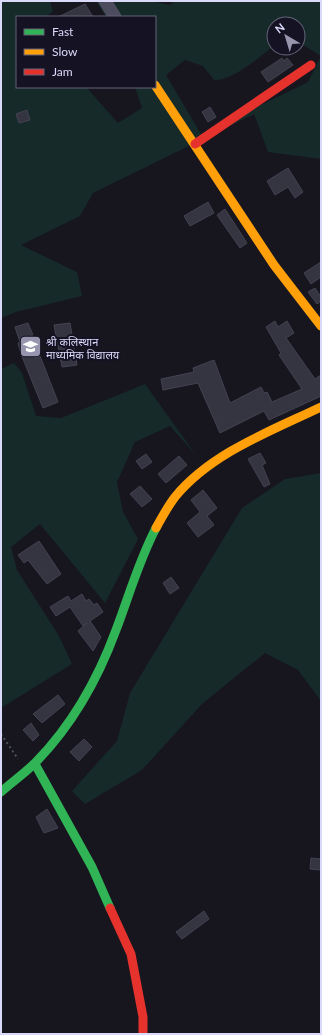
<svg xmlns="http://www.w3.org/2000/svg" width="322" height="1035" viewBox="0 0 322 1035" font-family="Lato,'Noto Sans Devanagari',sans-serif">
	<style>
		.green { fill: #152a29; fill-rule: evenodd }
		.building { fill: #353441; stroke: #444252 }
		.lines { fill: none; stroke-linecap: round; stroke-linejoin: round }
		.path { stroke: #47525b; stroke-width: 2; stroke-dasharray: 2 3; stroke-linecap: butt }
		.street { stroke: #4d4c5f; stroke-width: 13 }
		.fast { stroke: #30b455; stroke-width: 9 }
		.slow { stroke: #ff9f0a; stroke-width: 9 }
		.jam { stroke: #e5322d; stroke-width: 9 }
		.labels { text-anchor: middle; dominant-baseline: central; stroke-width: 4; stroke-linejoin: round; paint-order: stroke }
		.poi-label { font-size: 11px; fill: #dbd9fa; stroke: #141223; text-anchor: start }
	</style>
	<rect width="100%" height="100%" fill="#17161f"/>
	<g class="green">
		<path d="M1 1H50L53 11 46 17H17V87H86L118 123 142 108 135 87H155V17H106L96 1H151L170 5 174 1H321V159L268 152 254 114 93 193 80 216 21 245 77 272 82 296 16 312 1 318ZM274 24H298V42L321 56 308 82 201 134 166 75 185 60 203 66 214 80C233 81 259 57 274 46Z"/>
		<path d="M14 363 22 373 36 416 61 418 145 384 196 455 170 426 135 442 117 482 123 512 138 539 105 603 40 524 11 547 17 570 59 636 72 664 1 708V369Z"/>
		<path d="M321 473V701L298 670 265 653 202 704 142 770 85 804 72 791 117 741 130 693 242 508 285 479Z"/>
	</g>
	<g class="building">
		<path d="M85 4 93 17H58Z"/>
		<path d="M282 58 284 61 287 58 293 65 268 82 261 72Z"/>
		<path d="M210 107 216 117 208 122 202 112Z"/>
		<path d="M27 110 30 120 19 123 16 114Z"/>
		<path d="M288 168 303 192 295 198 288 187 275 195 267 181Z"/>
		<path d="M208 202 214 213 190 226 184 216Z"/>
		<path d="M225 209 247 243 240 248 217 215Z"/>
		<path d="M321 262V277L311 284 304 273Z"/>
		<path d="M315 288 321 297V301L317 304 308 292Z"/>
		<path d="M275 321 278 327 287 321 294 333 286 338 315 379 321 375V395L319 397 269 420 264 411 220 433 198 383 163 390 161 379 194 372 193 368 214 360 230 403 261 387 264 393 267 392 272 402 302 389 279 355 281 353 266 327Z"/>
		<path d="M28 323 33 335 30 336 35 358 40 356 58 402 43 408 21 354 18 343 20 342 15 327Z"/>
		<path d="M70 323 77 365 62 367 54 325Z"/>
		<path d="M260 453 266 463 262 465 270 484 264 487 248 459Z"/>
		<path d="M146 454 152 462 142 469 136 461Z"/>
		<path d="M179 456 187 465 166 483 158 474Z"/>
		<path d="M140 486 152 499 142 507 130 494Z"/>
		<path d="M203 490 217 508 207 516 214 525 198 537 187 523 200 512 191 500Z"/>
		<path d="M39 541 61 574 47 584 28 560 24 563 18 555Z"/>
		<path d="M171 577 179 588 170 594 163 583Z"/>
		<path d="M82 594 86 601 89 599 94 605 97 603 103 612 90 621 101 637 93 651 78 631 87 623 83 626 70 607 56 616 50 607 68 596 71 601Z"/>
		<path d="M58 695 65 704 42 723 33 714Z"/>
		<path d="M31 723 39 735 33 741 23 730Z"/>
		<path d="M84 739 92 747 79 761 70 752Z"/>
		<path d="M47 809 58 828 44 833 36 817Z"/>
		<path d="M311 858 321 859V870L310 869Z"/>
		<path d="M204 911 209 919 182 939 176 932Z"/>
	</g>
	<g class="lines">
		<path class="path" d="M1 734 18 759"/>
		<path class="street" d="M105 1 115 17"/>
		<g class="fast">
			<path d="M35 764 92 867 110 908"/>
			<path d="M1 792C12 782 25 773 36 762 72 725 98 679 116 630 129 596 139 560 156 528"/>
		</g>
		<g class="slow">
			<path d="M155 85 274 265 321 326"/>
			<path d="M156 528C162 517 168 506 175 497 211 453 271 431 321 407"/>
		</g>
		<g class="jam">
			<path d="M195 144 311 65"/>
			<path d="M110 908 131 954 143 1017V1034"/>
		</g>
	</g>
	<defs>
		<symbol id="school-square" viewBox="-11 -11 22 22"><rect x="-9" y="-9" width="18" height="18" rx="4" fill="#9695ad" stroke="#141223"/><path d="M0-5L7-2L0 1L-7-2ZM-4 1L0 2.5L4 1V4Q0 6-4 4Z" fill="#fff"/></symbol>
	</defs>
	<g fill-rule="evenodd">
		<use href="#school-square" x="18" y="334" width="25" height="25"/>
	</g>
	<g class="labels">
		<g class="poi-label">
			<text x="46" y="341">श्री कलिस्थान<tspan x="46" dy="13">माध्यमिक विद्यालय</tspan></text>
		</g>
	</g>
	<rect width="322" height="1035" fill="none" stroke="#dbd9fa" stroke-width="4"/>
	<rect x="16" y="16" width="140" height="72" fill="#141223" stroke="#646279"/>
	<rect x="24" y="29" width="20" height="6" fill="#30b455" stroke="#646279"/>
	<text x="52" y="36" font-size="12" fill="#dbd9fa">Fast</text>
	<rect x="24" y="49" width="20" height="6" fill="#ff9f0a" stroke="#646279"/>
	<text x="52" y="56" font-size="12" fill="#dbd9fa">Slow</text>
	<rect x="24" y="69" width="20" height="6" fill="#e5322d" stroke="#646279"/>
	<text x="52" y="76" font-size="12" fill="#dbd9fa">Jam</text>
	<g transform="translate(286 36) rotate(322)"><circle r="19" fill="#141223" stroke="#646279"/>
	<path d="M0-3L7 15L0 10L-7 15Z" fill="#9695ad"/>
	<text y="-6" font-size="11" font-weight="bold" text-anchor="middle" fill="#dbd9fa">N</text>
	</g>
</svg>
